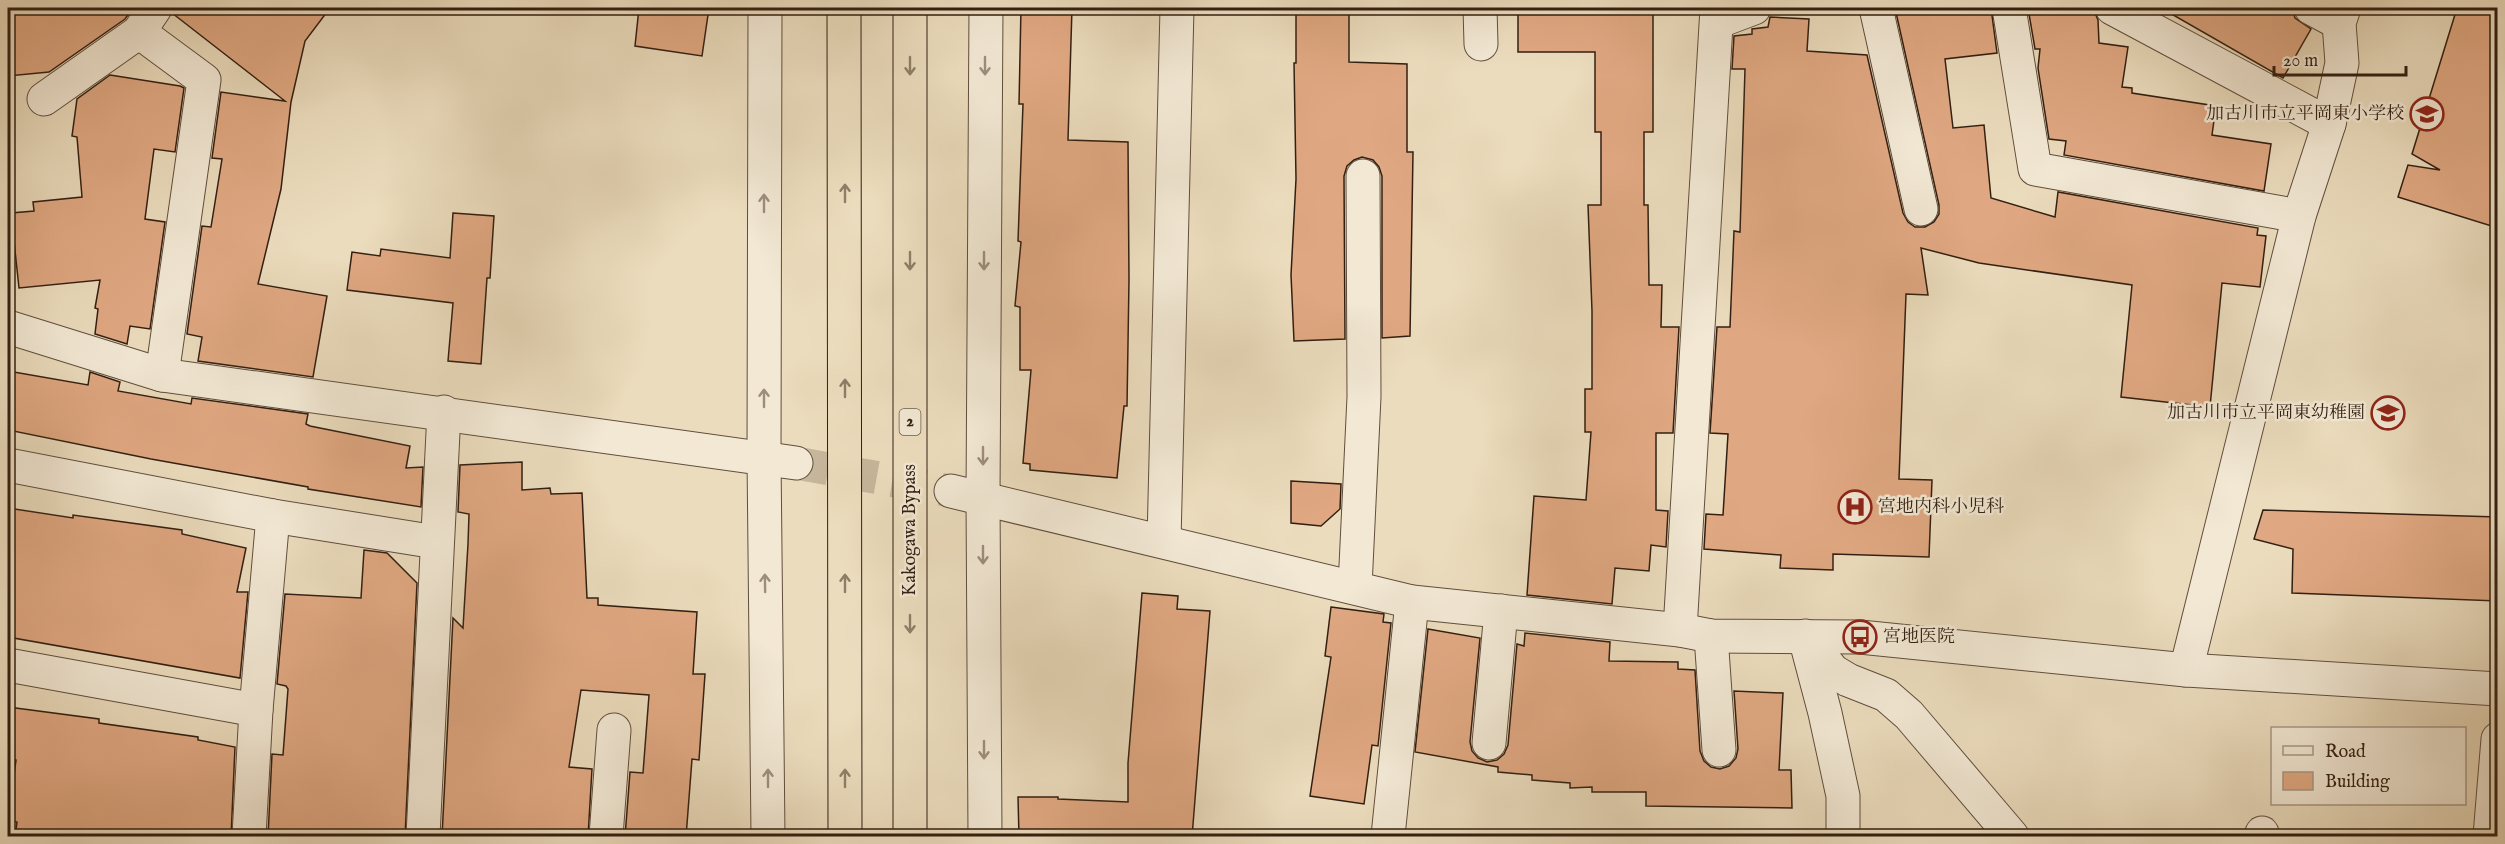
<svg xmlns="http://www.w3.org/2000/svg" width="2505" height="844" viewBox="0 0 2505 844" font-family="'IM FELL English','Noto Serif JP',serif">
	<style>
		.building { fill: #e0a882; stroke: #321f12; stroke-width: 1.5 }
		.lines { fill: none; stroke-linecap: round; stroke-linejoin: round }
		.street-tunnel { stroke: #c6b69b; stroke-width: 33; stroke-dasharray: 33 16; stroke-linecap: butt }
		.street-casing { stroke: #604e3d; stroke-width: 35 }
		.highway-casing { stroke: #321f12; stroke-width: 35 }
		.street { stroke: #f2e8d4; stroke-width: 33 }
		.highway { stroke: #ebdcbd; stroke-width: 33 }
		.oneway { stroke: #8e7e68 }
		.oneway2 { stroke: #9c8e7d }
		.labels { text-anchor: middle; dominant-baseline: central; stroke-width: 5; stroke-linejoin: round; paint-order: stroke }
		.shield { fill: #f2e8d4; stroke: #6c5b4c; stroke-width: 1.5 }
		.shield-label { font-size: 16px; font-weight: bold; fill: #321f12 }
		.poi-label { font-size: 18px; fill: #321f12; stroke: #f2e8d4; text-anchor: end }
		.street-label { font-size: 18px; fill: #321f12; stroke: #f2e8d4 }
	</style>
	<rect width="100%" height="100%" fill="#ebdcbd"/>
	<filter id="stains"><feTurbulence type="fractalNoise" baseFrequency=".00333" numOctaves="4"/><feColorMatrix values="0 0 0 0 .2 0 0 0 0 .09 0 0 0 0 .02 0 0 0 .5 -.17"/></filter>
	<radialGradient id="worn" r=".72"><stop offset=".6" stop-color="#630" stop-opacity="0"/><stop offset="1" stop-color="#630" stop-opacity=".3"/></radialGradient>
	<g class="building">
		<path d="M8 8H133L125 19 49 72 8 76Z"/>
		<path d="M173 8H330L305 41 291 102 281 189 258 284 327 296 313 377 198 361 202 337 187 334 202 226 211 227 222 159 212 158 221 92 285 101 172 13Z"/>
		<path d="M639 8H709L702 56 635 46Z"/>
		<path d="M1021 8H1072L1068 140 1128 142 1129 280 1127 406H1124L1117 478 1030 470V464L1023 463 1031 370H1020V307L1015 306 1021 242 1018 241 1023 104H1019Z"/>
		<path d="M1296 8H1349V62L1407 64V152H1413L1410 336 1382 338V176L1379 167 1373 160 1362 157 1354 160 1347 166 1344 176 1345 339 1294 341 1291 275 1296 179 1294 63H1296Z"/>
		<path d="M1518 8H1653V132H1644V205H1648L1649 285H1662L1661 327H1679L1673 433H1656V510L1668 511 1666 547 1651 545 1649 571 1615 568 1612 604 1527 595 1534 496 1586 500 1591 432H1585V389H1592V311L1588 205H1601V132H1595V52H1518Z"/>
		<path d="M1895 8H1991L1997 53 1945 59 1953 128 1984 125 1991 198 2055 217 2058 192 2258 228 2257 235 2266 236 2260 287 2222 283 2210 407 2121 397 2132 285 1979 263 1921 248 1928 295 1906 294 1899 479 1932 480 1929 557 1833 554V570L1780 568 1781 555 1704 549 1706 514 1723 515 1728 434 1710 433 1717 327H1730L1734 231 1740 232 1745 69H1732L1734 36 1752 34V29L1768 27 1770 17 1809 19 1807 51 1867 55 1903 213 1908 222 1915 227H1925L1934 222 1939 214V205Z"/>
		<path d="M2028 8H2093L2098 20 2099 43 2128 47 2122 87 2132 88V93L2216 106 2212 135 2271 144 2264 191 2064 155 2066 141 2049 139 2038 68 2040 49H2035Z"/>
		<path d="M2161 8H2292L2295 18 2311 29 2283 78Z"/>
		<path d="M2457 8H2498V228L2398 197 2408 165 2440 170 2412 154Z"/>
		<path d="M110 75 180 86 184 88 175 152 154 149 145 219 165 222 150 329 130 326 127 344 95 334 98 309 95 308 100 280 19 288 11 213 34 211 33 202 82 197 77 137 72 136 77 99Z"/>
		<path d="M453 213 494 216 490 278H487L481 364 448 361 453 303 347 290 352 252 380 256 381 249 450 258Z"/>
		<path d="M8 371 88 385 90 372 120 382 118 391 191 404 192 398 308 414 306 424 310 426 410 446 406 468 423 467 421 507 308 489V487L151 459 8 430Z"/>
		<path d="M522 462V490L550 488 551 494 582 493 587 598H598V605L697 612 693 674H705L699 760 692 759 686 837H625L630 772 643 773 649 695 581 690 569 767 592 769 588 837H442L453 618 463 628 468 544 469 514 458 512 460 465Z"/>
		<path d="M1291 481 1341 484 1340 509 1321 526 1291 523Z"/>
		<path d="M8 508 73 518V515L182 530V534L246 548 237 592H248L240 678 8 637Z"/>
		<path d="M2263 510 2498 517V601L2292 593 2293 549 2254 539Z"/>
		<path d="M364 550 387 553 417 583 405 837H268L272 754 283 755 288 689 286 686 277 684 285 594 361 598Z"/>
		<path d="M1142 593 1178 596 1177 609 1210 611 1192 837H1019L1018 797H1058V799L1128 802V763Z"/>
		<path d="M1331 607 1384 614 1383 622 1391 623 1378 746 1372 745 1364 804 1310 796 1331 657 1325 656Z"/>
		<path d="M1428 629 1480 638 1470 742 1472 751 1478 758 1487 762 1497 760 1504 754 1508 745 1517 644 1524 646 1525 633 1610 642 1609 661 1678 662V669L1695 670 1700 751 1704 761 1711 767 1720 769 1729 766 1736 758 1738 749 1734 691 1783 693 1779 770H1791L1792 808 1646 806V792H1592V787L1570 788V783L1532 780V775L1498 772V767L1415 752Z"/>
		<path d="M8 707 99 719V723L198 737V740L235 747 231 837H15L17 822 8 820 16 760 8 758Z"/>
	</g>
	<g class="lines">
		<path class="street-tunnel" d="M796 463 951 491"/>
		<defs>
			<g id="street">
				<path d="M765 8 764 457 768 836"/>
				<path d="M1480 8 1481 44"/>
				<path d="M1876 8 1921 209"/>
				<path d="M2009 8 2035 169 2299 216"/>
				<path d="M2112 8 2329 124"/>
				<path d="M2311 8 2339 23"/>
				<path d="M1717 22 1754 8"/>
				<path d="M139 32 204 80 162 375"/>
				<path d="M44 99 139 32 155 8"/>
				<path d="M8 327 162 375 796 463"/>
				<path d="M8 465 273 516 436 542"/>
				<path d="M951 491 1412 602 1680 630 1711 636 1860 637 2186 670 2498 689"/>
				<path d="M1164 541 1177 8"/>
				<path d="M1355 587 1364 397 1363 176"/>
				<path d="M1680 630 1717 8"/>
				<path d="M1711 636 1719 750"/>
				<path d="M1805 636 1833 671 1848 680 1886 695 1909 715 2012 836"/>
				<path d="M1807 645 1825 713 1843 796V836"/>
				<path d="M8 665 256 710"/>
				<path d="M2186 670 2299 216 2329 124 2342 63 2339 23 2344 8"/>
				<path d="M1489 743 1501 611"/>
				<path d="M249 836 256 710 273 516"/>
				<path d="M423 836 444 412"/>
				<path d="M606 836 614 730"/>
				<path d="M985 836 983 497 986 8"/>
				<path d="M1388 836 1412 602"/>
				<path d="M2262 836V833"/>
				<path d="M2490 836 2498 739"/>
			</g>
			<g id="highway">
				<path d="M844 8 845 836"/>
				<path d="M910 8V836"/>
			</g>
		</defs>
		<use href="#street" class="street-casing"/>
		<use href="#highway" class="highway-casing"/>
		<use href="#street" class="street"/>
		<use href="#highway" class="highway"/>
	</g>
	<defs><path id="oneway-shaft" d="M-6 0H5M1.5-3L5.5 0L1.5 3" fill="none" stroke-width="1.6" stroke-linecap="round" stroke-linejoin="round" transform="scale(1.5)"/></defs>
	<g class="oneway">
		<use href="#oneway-shaft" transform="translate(910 66) rotate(90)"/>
		<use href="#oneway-shaft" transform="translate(845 193) rotate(-90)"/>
		<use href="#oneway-shaft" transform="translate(910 261) rotate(90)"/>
		<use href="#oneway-shaft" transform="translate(845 388) rotate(-90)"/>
		<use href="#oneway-shaft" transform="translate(845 583) rotate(-90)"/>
		<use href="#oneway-shaft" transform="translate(910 624) rotate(90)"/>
		<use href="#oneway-shaft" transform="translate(845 778) rotate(-90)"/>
	</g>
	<g class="oneway2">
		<use href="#oneway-shaft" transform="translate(985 66) rotate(90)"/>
		<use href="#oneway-shaft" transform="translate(764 203) rotate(-90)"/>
		<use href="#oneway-shaft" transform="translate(984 261) rotate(90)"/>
		<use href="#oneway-shaft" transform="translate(764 398) rotate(-90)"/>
		<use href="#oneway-shaft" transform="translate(983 456) rotate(90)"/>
		<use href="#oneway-shaft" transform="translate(983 555) rotate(90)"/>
		<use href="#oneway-shaft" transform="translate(765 583) rotate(-91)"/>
		<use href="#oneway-shaft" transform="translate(984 750) rotate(90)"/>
		<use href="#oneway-shaft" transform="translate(768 778) rotate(-90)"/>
	</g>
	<defs>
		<symbol id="school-ring" viewBox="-11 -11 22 22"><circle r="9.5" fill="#f2e8d4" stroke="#8f2418" stroke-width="1.5"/><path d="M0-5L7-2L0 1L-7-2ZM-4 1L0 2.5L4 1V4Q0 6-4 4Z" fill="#8f2418"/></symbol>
		<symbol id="hospital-ring" viewBox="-11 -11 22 22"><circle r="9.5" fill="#f2e8d4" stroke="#8f2418" stroke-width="1.5"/><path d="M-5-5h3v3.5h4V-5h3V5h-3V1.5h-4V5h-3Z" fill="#8f2418"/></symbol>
		<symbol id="bus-ring" viewBox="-11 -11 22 22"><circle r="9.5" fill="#f2e8d4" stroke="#8f2418" stroke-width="1.5"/><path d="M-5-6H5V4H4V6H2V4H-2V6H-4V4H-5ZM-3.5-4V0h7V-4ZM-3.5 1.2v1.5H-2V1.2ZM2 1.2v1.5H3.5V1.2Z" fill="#8f2418"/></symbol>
	</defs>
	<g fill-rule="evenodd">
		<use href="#school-ring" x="2408" y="95" width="38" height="38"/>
		<use href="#school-ring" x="2369" y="394" width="38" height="38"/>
		<use href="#hospital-ring" x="1836" y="488" width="38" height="38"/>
		<use href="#bus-ring" x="1841" y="618" width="38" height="38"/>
	</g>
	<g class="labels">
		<rect class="shield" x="899.5" y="409" width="21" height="26" rx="4.5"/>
		<g class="shield-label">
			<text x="910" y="422">2</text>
		</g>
		<g class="poi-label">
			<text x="2404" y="114">加古川市立平岡東小学校</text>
			<text x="2365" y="413">加古川市立平岡東幼稚園</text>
			<text x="1878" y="507" text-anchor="start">宮地内科小児科</text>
			<text x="1883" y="637" text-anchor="start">宮地医院</text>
		</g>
		<g class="street-label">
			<text transform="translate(910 530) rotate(-90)">Kakogawa Bypass</text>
		</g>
	</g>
	<rect width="2505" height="844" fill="none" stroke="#ebdcbd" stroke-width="30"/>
	<rect x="9" y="9" width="2487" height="826" fill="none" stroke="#321f12" stroke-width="3"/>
	<rect x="15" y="15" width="2475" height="814" fill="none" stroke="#321f12" stroke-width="1.5"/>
	<rect x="2271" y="727" width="195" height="78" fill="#f2e8d4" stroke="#a59886" stroke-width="1.5"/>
	<rect x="2283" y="746" width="30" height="9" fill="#f2e8d4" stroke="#a59886" stroke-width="1.5"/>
	<text x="2325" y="757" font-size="18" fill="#321f12">Road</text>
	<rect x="2283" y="772" width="30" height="18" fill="#e0a882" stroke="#a59886" stroke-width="1.5"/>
	<text x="2325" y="787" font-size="18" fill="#321f12">Building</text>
	<path d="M2274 66v9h132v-9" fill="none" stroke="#321f12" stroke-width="3"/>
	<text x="2283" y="66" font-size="18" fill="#321f12" stroke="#f2e8d4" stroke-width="4.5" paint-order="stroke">20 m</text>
	<rect width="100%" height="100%" filter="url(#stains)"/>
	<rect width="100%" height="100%" fill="url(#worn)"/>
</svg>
